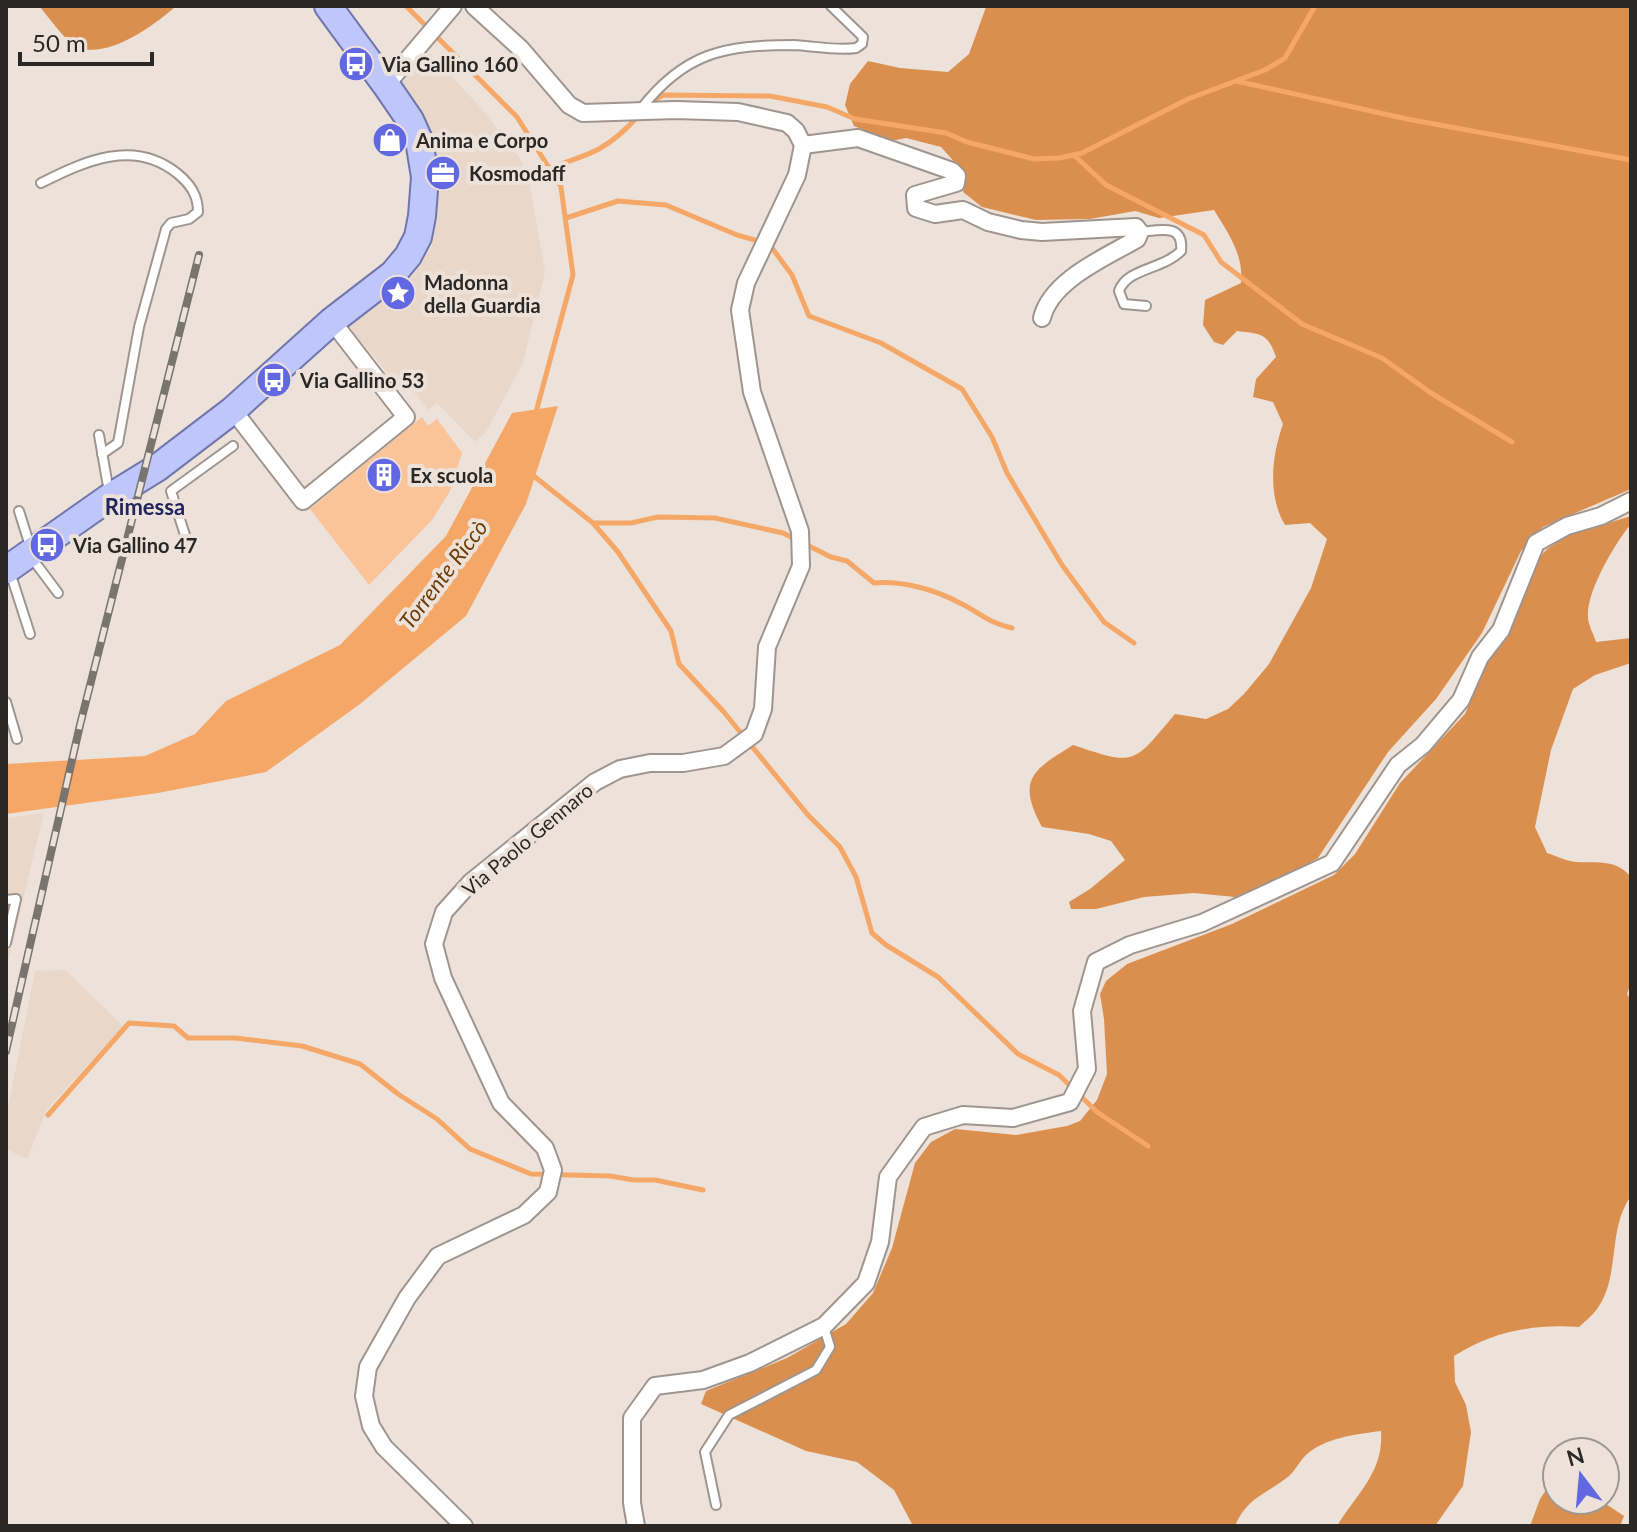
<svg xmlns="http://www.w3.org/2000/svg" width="1637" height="1532" viewBox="0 0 1637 1532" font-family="Lato,sans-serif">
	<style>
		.built { fill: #e9d7ca }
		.green { fill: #fac398 }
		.forest { fill: #da8f4e }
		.water { fill: #f4a767 }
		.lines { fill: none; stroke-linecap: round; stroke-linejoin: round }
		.stream { stroke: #f4a767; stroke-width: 5 }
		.service-casing { stroke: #9f958e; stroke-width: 12 }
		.minor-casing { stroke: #9f958e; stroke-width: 20 }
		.primary-casing { stroke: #7076ad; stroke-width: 30 }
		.service { stroke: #fff; stroke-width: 8 }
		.minor { stroke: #fff; stroke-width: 16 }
		.primary { stroke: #bfc6fa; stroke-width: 26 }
		.rail-casing { stroke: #7a746f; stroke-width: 8 }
		.rail { stroke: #ede2da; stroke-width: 5; stroke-dasharray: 15; stroke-linecap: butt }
		.labels { text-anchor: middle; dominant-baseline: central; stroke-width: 8; stroke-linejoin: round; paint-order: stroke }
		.poi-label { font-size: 20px; font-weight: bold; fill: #2b2724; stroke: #ede2da; text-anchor: start }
		.street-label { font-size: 20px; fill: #2b2724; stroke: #ede2da }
		.neighbourhood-label { font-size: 22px; font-weight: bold; fill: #22245d; stroke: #ede2da }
		.water-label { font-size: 22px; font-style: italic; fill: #6d3c08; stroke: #ede2da }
	</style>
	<rect width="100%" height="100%" fill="#ede2da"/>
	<g class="built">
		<path d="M430 53 482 109 521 160 530 185 545 272 523 363 486 432 475 442 437 403 428 410 410 387 404 392 346 324 394 282 402 292 432 246 431 220 397 86Z"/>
		<path d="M44 813 6 970V818Z"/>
		<path d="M65 970 123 1026 47 1109 27 1159 6 1149V1118L35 971Z"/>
	</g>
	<path class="green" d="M422 417 428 426 437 419 462 453 450 491 432 520 369 585 310 509Z"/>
	<g class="forest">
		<path d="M39 6H176C155 25 107 60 77 47 66 42 48 16 39 6Z"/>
		<path d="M1030 6H1631V489L1543 527 1521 551 1482 633 1436 699 1388 752 1318 858 1267 887 1235 897 1194 893 1144 897 1096 909H1071L1069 902 1090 889 1125 860 1111 841 1089 834 1042 827C1016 779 1033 770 1073 745 1136 766 1132 765 1175 714L1206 719 1228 709 1244 694 1269 664 1311 588 1327 539 1310 523 1285 525C1267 495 1272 455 1283 424L1273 402 1253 397 1256 379 1276 357C1268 333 1261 334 1237 331L1223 345 1214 342 1203 325 1205 300 1241 283C1244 255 1228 233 1214 210L1159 218 1135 211 1090 219 1036 220 982 207 963 192 967 176 941 147 906 138 891 141 854 126 845 105 850 84 868 61 900 68 948 72 969 54 986 7Z"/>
		<path d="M1631 516V524C1615 543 1586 592 1588 617 1588 625 1594 635 1596 642L1631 638V663L1595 675 1573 689 1551 750 1535 827 1547 853C1557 856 1568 862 1578 862 1598 863 1616 859 1631 877V983L1627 994 1631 1001V1196C1607 1229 1621 1276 1597 1309 1592 1316 1585 1321 1579 1327 1533 1324 1494 1331 1454 1356L1455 1382 1466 1405 1471 1432 1463 1486 1435 1526H1337C1357 1493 1384 1472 1381 1431 1357 1434 1323 1438 1305 1456 1299 1462 1295 1471 1289 1476 1267 1494 1247 1497 1235 1526H913L894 1490 857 1462 806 1451 701 1404 706 1391 787 1358 846 1324 873 1293 892 1248 915 1163 931 1142 955 1129 1016 1135 1067 1126 1080 1121 1097 1100 1107 1074 1104 1019 1100 994 1106 981 1127 964 1232 924 1334 875 1355 854 1400 783 1465 714 1487 663 1508 634 1537 560 1547 549 1569 535Z"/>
		<path d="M1554 1478 1557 1479V1500H1600L1624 1516 1620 1526H1530L1540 1499Z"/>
	</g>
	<path class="water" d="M558 406 526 504 466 616 360 704 266 772 158 793 6 814V764L145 756 195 734 226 701 340 645 446 536 512 413Z"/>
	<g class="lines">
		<g class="stream">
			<path d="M406 6 517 117 561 187 573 275 536 412"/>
			<path d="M1236 81 1407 119 1631 160"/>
			<path d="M651 102 663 95 770 96 827 107 855 119 946 133 967 142 1034 159 1060 158 1082 153 1188 99 1265 70 1285 58 1315 6"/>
			<path d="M1074 155 1106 185 1204 235 1221 262 1302 324 1382 358 1431 393 1512 442"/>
			<path d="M549 168C592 154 609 149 639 115"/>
			<path d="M566 218 618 201 666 205 737 235 769 244 792 275 809 316 881 343 962 389 992 437 1007 473 1062 565 1104 622 1134 643"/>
			<path d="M530 473 593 523 618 552 671 631 679 664 723 711 808 815 840 847 856 877 872 933 886 945 938 977 1018 1054 1059 1075 1097 1112 1148 1146"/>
			<path d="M593 523H631L658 517 715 518 783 533 831 557 847 561 874 583C901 580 936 590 960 603 982 614 987 622 1012 628"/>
			<path d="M48 1115 129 1023 174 1026 188 1038H235L302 1046 360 1064 398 1094 437 1119 470 1149 531 1174 610 1176 634 1180H655L703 1190"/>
		</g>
		<defs>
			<g id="service">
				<path d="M640 110C684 53 723 45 794 45 814 46 836 51 856 48L862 44 863 37 831 6"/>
				<path d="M41 183C85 161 134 138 178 174 190 184 198 195 198 212L189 219 171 223 166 229 139 327 118 443 102 454"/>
				<path d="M1140 232C1160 230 1184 223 1181 251 1162 270 1127 268 1119 291L1124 304 1146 306"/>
				<path d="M99 435 109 492"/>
				<path d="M19 511 30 546"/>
				<path d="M185 535 171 491 233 446"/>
				<path d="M31 557 58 593"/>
				<path d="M10 572 30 634"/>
				<path d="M6 702 17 739"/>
				<path d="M6 900 16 899 6 943"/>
				<path d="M716 1505 705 1452 729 1415 816 1370 830 1347 824 1327"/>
			</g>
			<g id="minor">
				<path d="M386 85 453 6"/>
				<path d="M803 145 858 138 952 171 957 176 956 183 915 195 916 208 935 214 963 210 988 222 1021 230 1042 232 1136 227 1140 232 1137 239C1106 257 1051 280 1042 318"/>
				<path d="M233 410 303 501 406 417 332 321"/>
				<path d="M464 1526 384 1447 371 1426 364 1396 368 1367 407 1298 438 1256 524 1215 548 1192 553 1170 545 1148 501 1103 443 978 434 944 444 912 471 882 595 782 620 769 650 763H683L724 756 754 734 763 709 767 647 801 566 800 531 752 392 740 310 746 283 797 175 803 145 796 131 787 123 738 112 676 110 583 113 569 105 521 49 474 6"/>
				<path d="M636 1526 632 1503V1418L655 1386 703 1380 750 1363 824 1326 866 1283 880 1242 888 1177 924 1127 963 1115 1013 1118 1070 1102 1087 1069 1082 1011 1096 962 1130 945 1202 923 1332 863 1398 765 1423 745 1461 700 1480 657 1501 630 1536 543 1567 526 1601 516 1631 501"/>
			</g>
			<path id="primary" d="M6 570 110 497 157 468 233 410 332 321 393 274 408 256 418 237 422 216 425 177 419 140 410 120 386 85 328 6"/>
		</defs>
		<use href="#service" class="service-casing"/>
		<use href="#minor" class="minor-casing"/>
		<use href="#primary" class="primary-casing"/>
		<use href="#service" class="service"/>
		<use href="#minor" class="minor"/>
		<use href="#primary" class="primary"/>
		<defs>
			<path id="rail" d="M6 1051 80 725 199 255"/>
		</defs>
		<use href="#rail" class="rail-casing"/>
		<use href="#rail" class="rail"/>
	</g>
	<defs>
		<symbol id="bus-disc" viewBox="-11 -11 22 22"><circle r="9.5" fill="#6268e1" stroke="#ede2da"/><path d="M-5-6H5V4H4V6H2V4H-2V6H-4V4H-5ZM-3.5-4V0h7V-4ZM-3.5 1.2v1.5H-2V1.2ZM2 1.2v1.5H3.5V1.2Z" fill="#fff"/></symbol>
		<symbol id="shop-disc" viewBox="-11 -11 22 22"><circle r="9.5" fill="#6268e1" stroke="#ede2da"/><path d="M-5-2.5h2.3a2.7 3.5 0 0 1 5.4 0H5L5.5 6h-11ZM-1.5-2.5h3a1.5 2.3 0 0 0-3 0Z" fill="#fff"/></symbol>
		<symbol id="office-disc" viewBox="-11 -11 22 22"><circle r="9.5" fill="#6268e1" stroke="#ede2da"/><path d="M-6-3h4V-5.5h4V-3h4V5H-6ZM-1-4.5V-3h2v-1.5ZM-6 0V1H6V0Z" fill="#fff"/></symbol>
		<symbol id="sight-disc" viewBox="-11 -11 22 22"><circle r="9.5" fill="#6268e1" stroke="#ede2da"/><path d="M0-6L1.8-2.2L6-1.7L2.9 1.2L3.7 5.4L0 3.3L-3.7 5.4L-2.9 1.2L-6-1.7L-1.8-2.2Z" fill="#fff"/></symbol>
		<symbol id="building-disc" viewBox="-11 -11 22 22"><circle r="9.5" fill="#6268e1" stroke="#ede2da"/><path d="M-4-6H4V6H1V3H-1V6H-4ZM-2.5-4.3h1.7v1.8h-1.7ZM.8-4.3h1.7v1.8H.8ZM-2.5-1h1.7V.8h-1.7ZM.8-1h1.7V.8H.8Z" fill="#fff"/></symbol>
	</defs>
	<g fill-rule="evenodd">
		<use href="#bus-disc" x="336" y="44" width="40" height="40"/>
		<use href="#shop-disc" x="370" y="120" width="40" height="40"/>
		<use href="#office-disc" x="423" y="153" width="40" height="40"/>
		<use href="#sight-disc" x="378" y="273" width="40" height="40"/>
		<use href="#bus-disc" x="254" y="360" width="40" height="40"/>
		<use href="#building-disc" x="364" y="455" width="40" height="40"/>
		<use href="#bus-disc" x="27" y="525" width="40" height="40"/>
	</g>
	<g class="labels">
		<g class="poi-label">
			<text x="382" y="64">Via Gallino 160</text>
			<text x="416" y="140">Anima e Corpo</text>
			<text x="469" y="173">Kosmodaff</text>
			<text x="424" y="282">Madonna<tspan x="424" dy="23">della Guardia</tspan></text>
			<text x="300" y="380">Via Gallino 53</text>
			<text x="410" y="475">Ex scuola</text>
			<text x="73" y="545">Via Gallino 47</text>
		</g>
		<g class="street-label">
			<text transform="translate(527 839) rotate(-40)">Via Paolo Gennaro</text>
		</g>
		<g class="neighbourhood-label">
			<text x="145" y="506">Rimessa</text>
		</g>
		<g class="water-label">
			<text transform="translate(443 574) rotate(-53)">Torrente Riccò</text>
		</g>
	</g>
	<rect width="1637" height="1532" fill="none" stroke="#2b2724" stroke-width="16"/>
	<g transform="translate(1581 1476) rotate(344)"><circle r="38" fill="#ede2da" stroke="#9f9791" stroke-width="2"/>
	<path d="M0-6L14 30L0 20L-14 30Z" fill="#6268e1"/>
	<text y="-12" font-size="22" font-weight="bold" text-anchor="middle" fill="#2b2724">N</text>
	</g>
	<path d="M20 52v12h132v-12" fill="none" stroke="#2b2724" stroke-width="4"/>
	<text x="32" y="52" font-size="24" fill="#2b2724" stroke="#ede2da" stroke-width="6" paint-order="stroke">50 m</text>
</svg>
